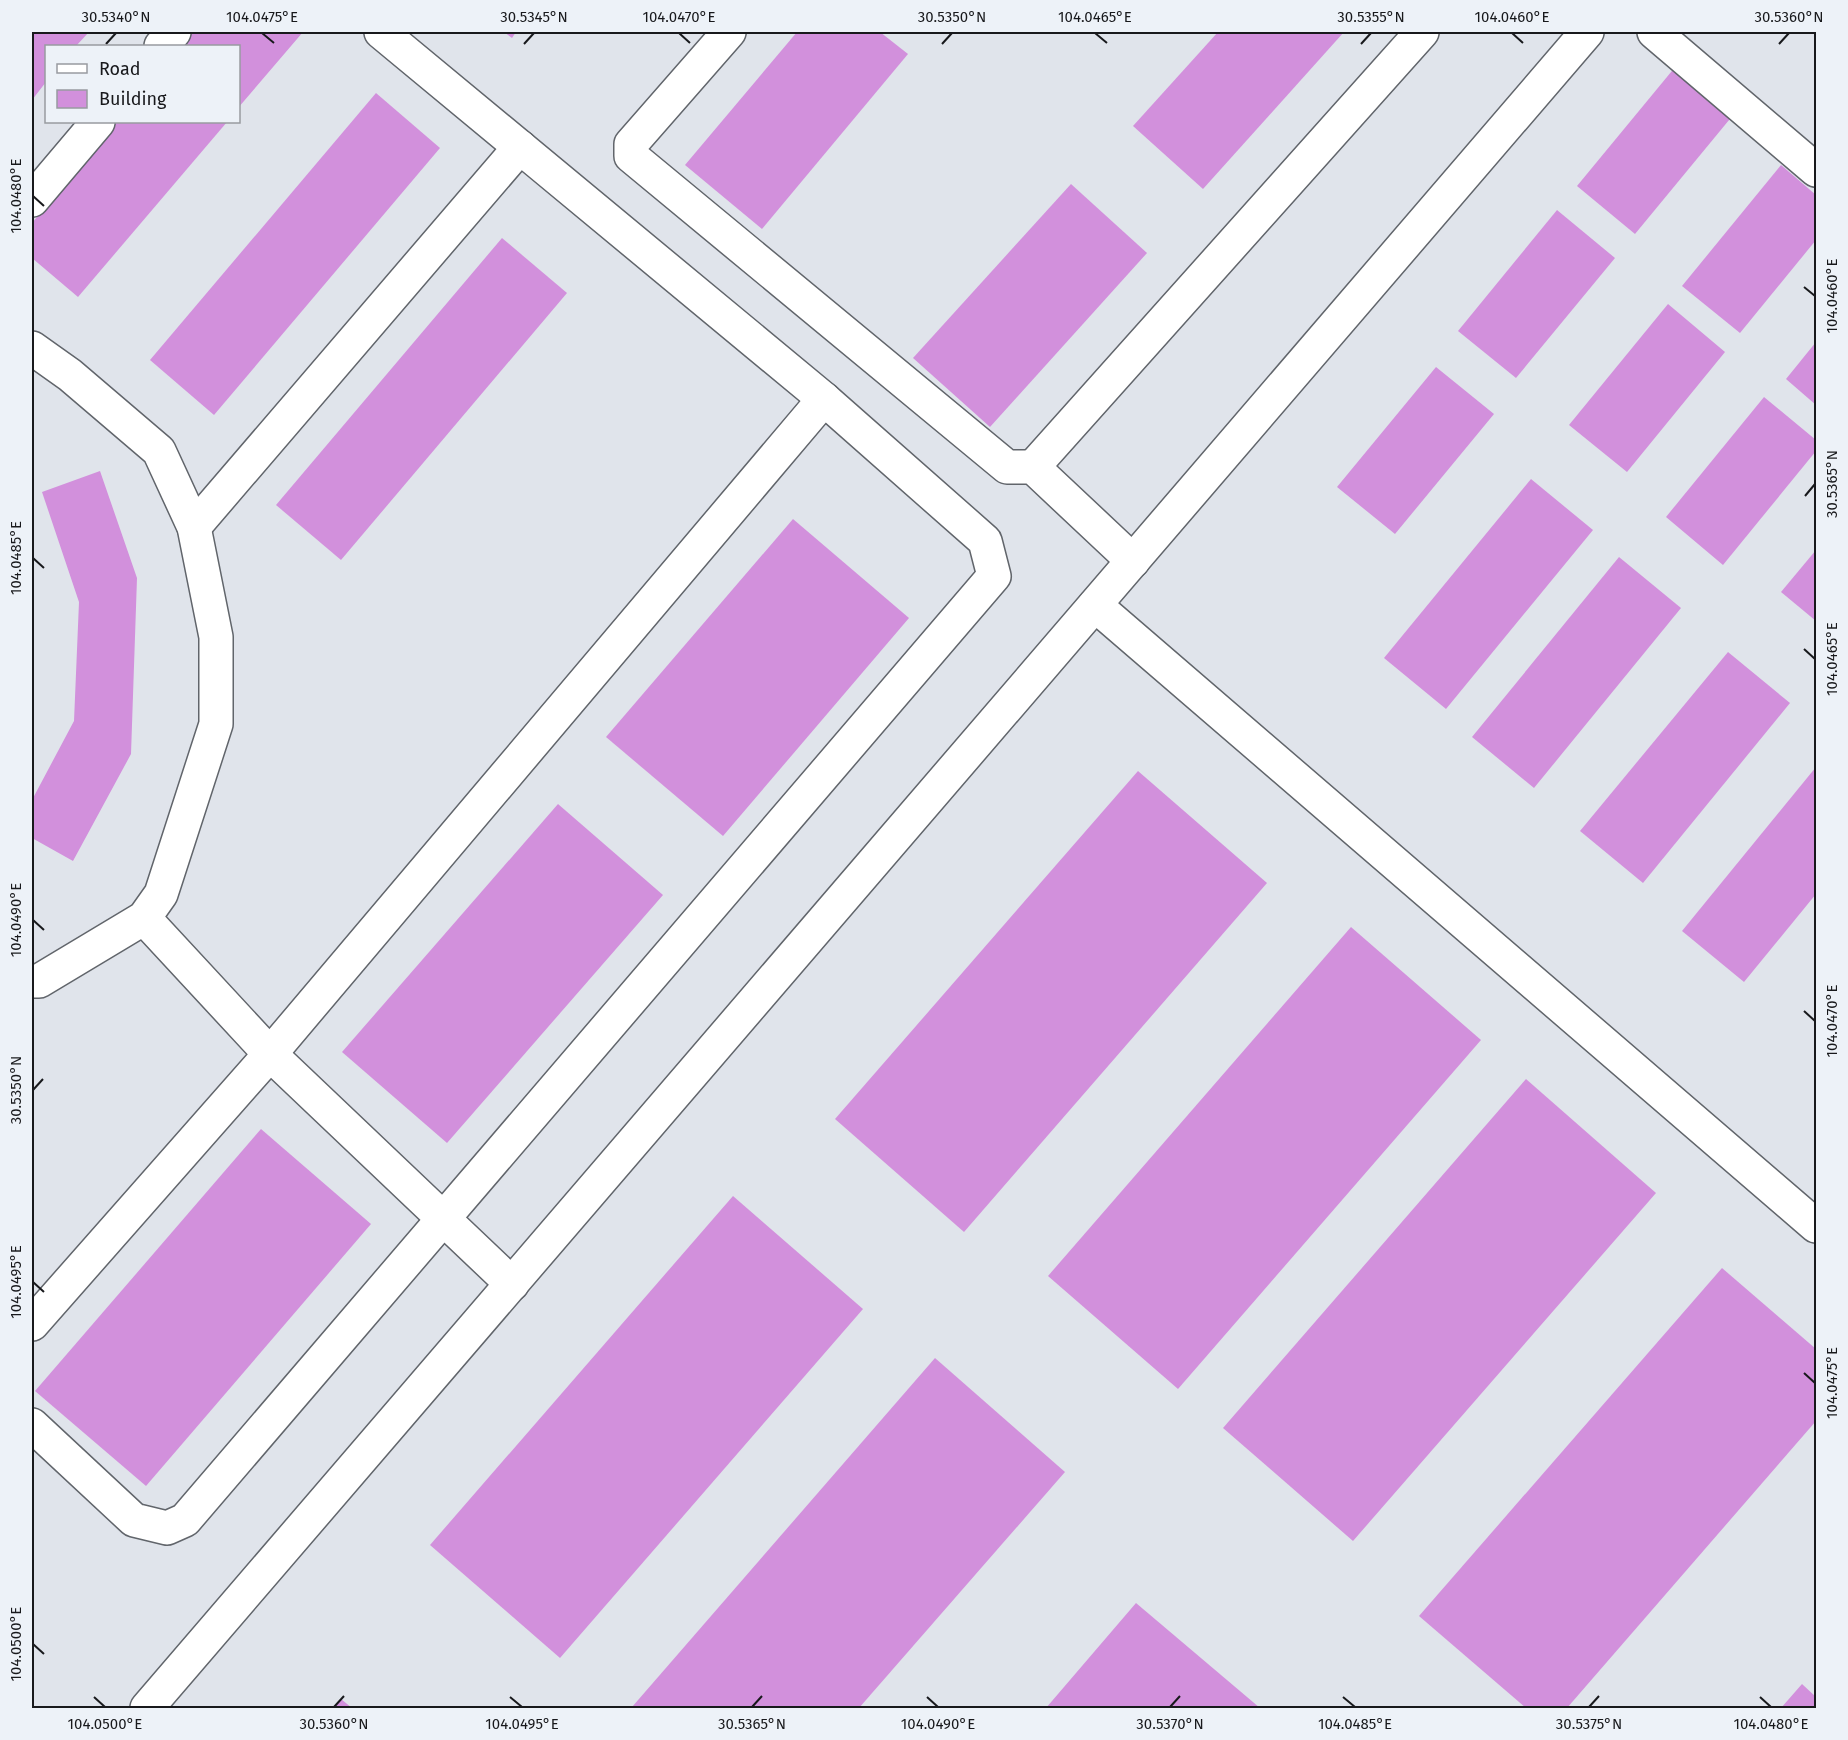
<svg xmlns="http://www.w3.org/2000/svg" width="1848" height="1740" viewBox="0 0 1848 1740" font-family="'Fira Sans',sans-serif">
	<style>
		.building { fill: #d290dc }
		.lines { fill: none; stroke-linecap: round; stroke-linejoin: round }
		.minor-casing { stroke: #61656b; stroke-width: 36 }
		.minor { stroke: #fff; stroke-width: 33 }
		.ticks { fill: none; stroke: #18191c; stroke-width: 2 }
		.neatline { fill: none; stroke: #18191c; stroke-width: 2 }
		.ticks-label { font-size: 15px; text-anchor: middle; fill: #18191c }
	</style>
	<rect width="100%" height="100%" fill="#e0e4eb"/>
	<g class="building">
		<path d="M32 32H89L76 46H46V82L32 100Z"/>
		<path d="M193 32H303L238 108V46H181Z"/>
		<path d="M504 32H516L512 38Z"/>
		<path d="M797 32H880L908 54 762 229 685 165Z"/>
		<path d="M1218 32H1344L1203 189 1133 126Z"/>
		<path d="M1676 66 1734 114 1635 234 1577 186Z"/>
		<path d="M376 93 440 148 214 415 150 360Z"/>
		<path d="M117 122H227L78 297 32 258V223Z"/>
		<path d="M1781 165 1816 195V240L1740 333 1682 286Z"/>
		<path d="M1071 184 1147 253 990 427 913 358Z"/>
		<path d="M1557 210 1615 258 1516 378 1458 331Z"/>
		<path d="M502 238 567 293 341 560 276 505Z"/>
		<path d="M1668 304 1725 352 1627 472 1569 425Z"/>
		<path d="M1816 342V405L1786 379Z"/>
		<path d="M1436 367 1494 414 1395 534 1337 487Z"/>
		<path d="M1764 397 1816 440V451L1723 565 1666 517Z"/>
		<path d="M100 471 137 578 131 754 73 861 32 838V800L74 721 79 602 42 492Z"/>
		<path d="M1531 479 1593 530 1446 709 1384 658Z"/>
		<path d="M793 519 909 618 723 836 606 737Z"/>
		<path d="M1816 550V621L1781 592Z"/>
		<path d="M1619 557 1681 608 1534 788 1472 737Z"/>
		<path d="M1728 652 1790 703 1643 883 1580 831Z"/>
		<path d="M1816 767V894L1744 982 1682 931Z"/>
		<path d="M1138 771 1267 883 964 1232 835 1119Z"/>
		<path d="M558 804 663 895 447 1143 342 1052Z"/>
		<path d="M1351 927 1481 1040 1178 1389 1048 1276Z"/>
		<path d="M1526 1079 1656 1193 1353 1541 1223 1428Z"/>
		<path d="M261 1129 371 1224 146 1486 35 1391Z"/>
		<path d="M733 1196 863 1309 560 1658 430 1545Z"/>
		<path d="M1722 1268 1816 1349V1421L1567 1708H1526L1419 1616Z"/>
		<path d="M935 1358 1065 1472 859 1708H634L632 1707Z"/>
		<path d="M1136 1603 1260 1708H1046Z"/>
		<path d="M1802 1684 1816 1697V1708H1781Z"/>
		<path d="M341 1699 352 1708H334Z"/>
	</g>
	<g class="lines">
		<defs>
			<g id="minor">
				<path d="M729 32 631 144V156L1007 467H1033L1133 561"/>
				<path d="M1654 32 1816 170"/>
				<path d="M161 46 174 32"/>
				<path d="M32 200 98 122"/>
				<path d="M32 348 70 375 159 451 194 527 216 637V724L161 894 144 918 39 981H32"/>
				<path d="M1033 467 1422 32"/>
				<path d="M194 527 520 147"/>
				<path d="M1095 605 1816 1226"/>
				<path d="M144 918 270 1054 512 1284"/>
				<path d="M32 1324 270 1054 824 399"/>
				<path d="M32 1425 134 1520 167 1528 185 1520 994 576 985 541 824 399 381 32"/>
				<path d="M147 1708 1587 32"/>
			</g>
		</defs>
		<use href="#minor" class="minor-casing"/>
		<use href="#minor" class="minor"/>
	</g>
	<path class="ticks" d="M262 33 274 43M679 33 690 43M1095 33 1107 43M1512 33 1523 43M106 44 116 33M524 44 534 33M942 44 952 33M1361 44 1371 33M1779 44 1789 33M33 196 44 206M1804 287 1815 296M1805 496 1815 484M33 558 44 568M1804 649 1815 659M33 920 44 930M1804 1011 1815 1021M33 1090 43 1079M33 1282 44 1292M1804 1373 1815 1383M33 1644 44 1654M94 1697 105 1707M510 1697 522 1707M927 1697 938 1707M1343 1697 1355 1707M1760 1697 1771 1707M334 1707 344 1696M752 1707 762 1696M1170 1707 1180 1696M1589 1707 1599 1696"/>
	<rect width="1848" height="1740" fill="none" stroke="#edf2f8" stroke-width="66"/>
	<rect x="45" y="45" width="195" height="78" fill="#edf2f8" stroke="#989ba0" stroke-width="1.5"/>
	<rect x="57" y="64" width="30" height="9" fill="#ffffff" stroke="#989ba0" stroke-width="1.5"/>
	<text x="99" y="75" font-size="18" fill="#18191c">Road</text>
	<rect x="57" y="90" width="30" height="18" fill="#d290dc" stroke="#989ba0" stroke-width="1.5"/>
	<text x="99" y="105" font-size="18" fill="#18191c">Building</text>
	<rect x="33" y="33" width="1782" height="1674" class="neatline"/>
	<g class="ticks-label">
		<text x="116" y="22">30.5340°N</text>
		<text x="262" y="22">104.0475°E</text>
		<text x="534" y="22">30.5345°N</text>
		<text x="679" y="22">104.0470°E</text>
		<text x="952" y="22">30.5350°N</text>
		<text x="1095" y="22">104.0465°E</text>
		<text x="1371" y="22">30.5355°N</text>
		<text x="1512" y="22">104.0460°E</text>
		<text x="1789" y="22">30.5360°N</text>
		<text transform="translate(16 196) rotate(-90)" y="5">104.0480°E</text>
		<text transform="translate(1832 296) rotate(-90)" y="5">104.0460°E</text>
		<text transform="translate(1832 484) rotate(-90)" y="5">30.5365°N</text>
		<text transform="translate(16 558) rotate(-90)" y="5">104.0485°E</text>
		<text transform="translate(1832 659) rotate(-90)" y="5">104.0465°E</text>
		<text transform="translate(16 920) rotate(-90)" y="5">104.0490°E</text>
		<text transform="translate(1832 1021) rotate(-90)" y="5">104.0470°E</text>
		<text transform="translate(16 1090) rotate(-90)" y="5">30.5350°N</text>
		<text transform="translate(16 1282) rotate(-90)" y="5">104.0495°E</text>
		<text transform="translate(1832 1383) rotate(-90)" y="5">104.0475°E</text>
		<text transform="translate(16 1644) rotate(-90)" y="5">104.0500°E</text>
		<text x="105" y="1729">104.0500°E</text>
		<text x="334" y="1729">30.5360°N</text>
		<text x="522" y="1729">104.0495°E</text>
		<text x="752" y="1729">30.5365°N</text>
		<text x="938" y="1729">104.0490°E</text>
		<text x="1170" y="1729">30.5370°N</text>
		<text x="1355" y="1729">104.0485°E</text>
		<text x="1589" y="1729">30.5375°N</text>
		<text x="1771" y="1729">104.0480°E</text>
	</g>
</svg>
